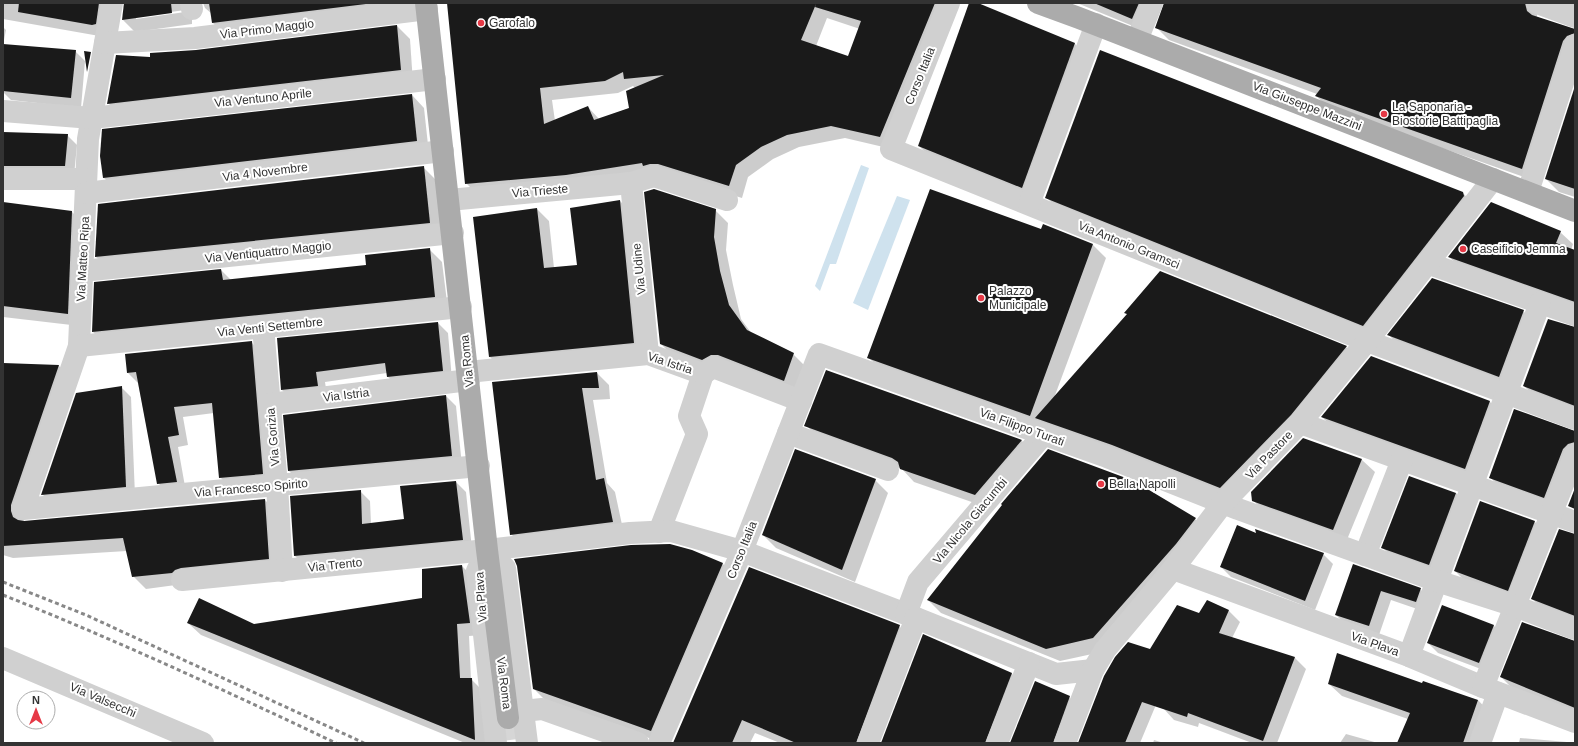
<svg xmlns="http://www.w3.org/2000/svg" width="1578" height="746" viewBox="0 0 1578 746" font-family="Arial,sans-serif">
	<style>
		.water { fill: #cfe2ee }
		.shadow { fill: #0003; fill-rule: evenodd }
		.building { fill: #1a1a1a; fill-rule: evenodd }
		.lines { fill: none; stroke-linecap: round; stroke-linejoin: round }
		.major-tunnel { stroke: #d6d6d6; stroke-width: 22; stroke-dasharray: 22 11; stroke-linecap: butt }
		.minor { stroke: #d0d0d0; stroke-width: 22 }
		.major { stroke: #ababab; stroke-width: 22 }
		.rail { stroke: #888; stroke-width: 3; stroke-dasharray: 4 3; stroke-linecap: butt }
		.poi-dot { fill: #e63946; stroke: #fff; stroke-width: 1.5 }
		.labels { text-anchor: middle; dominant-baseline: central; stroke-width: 4; stroke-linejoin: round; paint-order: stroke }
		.poi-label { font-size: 12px; fill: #333; stroke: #fff; text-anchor: start }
		.street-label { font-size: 12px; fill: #333; stroke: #fff }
	</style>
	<rect width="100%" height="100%" fill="#fff"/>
	<g class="water">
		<path d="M861 165 869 168 836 264H830L820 291 815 286Z"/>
		<path d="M897 196 910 200 868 310 853 303Z"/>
	</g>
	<g class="shadow">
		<path d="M3 3H202L192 11V24L135 32 123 20 125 3H121L105 37 3 19ZM185 10V12L136 19V17Z"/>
		<path d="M203 3H406L225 36 213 23 212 14 205 8Z"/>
		<path d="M448 3H945L892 149 845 138 799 147 773 159 748 177 742 198 671 176 479 196 466 183ZM827 18 860 29 849 57 816 46ZM633 86 635 88 630 108 599 119 588 107 555 121 552 100 618 93Z"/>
		<path d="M970 3H975L1075 44 1088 57 1035 200 932 159 919 146Z"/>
		<path d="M1077 3H1163L1157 6 1145 31Z"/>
		<path d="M1163 3H1575V11L1537 12V17L1575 30V55L1535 181 1329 108 1316 96 1317 94 1169 40 1157 28 1165 3Z"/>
		<path d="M397 26 410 39 413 83 121 116 108 103 151 58Z"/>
		<path d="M3 27 6 30 3 45 75 51 85 61 81 108 11 100 3 92Z"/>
		<path d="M1575 89V197L1559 192 1546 179Z"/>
		<path d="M412 95 424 108 429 154 116 190 104 178 101 156Z"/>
		<path d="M3 133 67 135 77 145 74 176 3 173Z"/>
		<path d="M423 167 436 180 442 235 109 269 96 257Z"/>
		<path d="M1462 192 1475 206 1376 338 1059 210 1046 197Z"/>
		<path d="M620 201 632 213 646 354 502 369 490 357 537 209 549 221 554 268 578 266Z"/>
		<path d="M3 203 72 212 85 225 80 326 3 317Z"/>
		<path d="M715 210 728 223 726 250 733 285 741 319 752 334 793 354 806 367 797 393 674 357 661 344Z"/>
		<path d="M1044 225 1093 245 1106 258 1054 398 1128 315 1126 313 1346 347 1359 360 1234 500 881 370 868 357 1042 230Z"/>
		<path d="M1560 232 1573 244 1571 250 1575 251V309L1462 269 1449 257Z"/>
		<path d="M429 249 442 262 448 310 106 345 93 332 221 270 231 280 367 266Z"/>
		<path d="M1523 311 1533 321 1509 386 1398 345 1389 335Z"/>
		<path d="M438 323 448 333 452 380 398 387 388 377 387 373 325 382 327 395 292 400 282 390 278 339Z"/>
		<path d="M1575 328V413L1536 398 1524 386Z"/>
		<path d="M251 342 261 352 273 483 230 487 220 477 214 413 183 417 188 445 178 447 186 492 168 493 158 483 138 383 128 373Z"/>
		<path d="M1371 357 1490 402 1502 413 1477 480 1334 429 1322 417Z"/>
		<path d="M3 364 59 366 71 379 23 523 265 500 278 513 281 571 146 589 133 576 127 551 13 558 3 555Z"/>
		<path d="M827 371 1022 441 1035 454 989 508 914 482 902 469 818 438 806 425Z"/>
		<path d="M597 373 609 385 610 399 593 400 607 483 615 492 624 534 523 546 511 534 494 383Z"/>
		<path d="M121 387 131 397 135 496 52 504 42 494Z"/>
		<path d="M446 396 456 406 462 466 299 481 289 471 284 416Z"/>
		<path d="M1575 432V464L1557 510 1502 490 1490 477Z"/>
		<path d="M1362 460 1375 472 1346 542 1266 514 1253 500Z"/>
		<path d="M875 480 888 493 855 582 776 548 763 535Z"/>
		<path d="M456 482 466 492 472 549 305 566 295 556 291 497 360 491 370 501 371 524 405 520Z"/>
		<path d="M1456 493 1466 503 1439 574 1392 557 1382 547Z"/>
		<path d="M1003 505 1195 519 1208 532 1106 651 1060 661 941 613 928 600Z"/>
		<path d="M1535 522 1545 532 1518 600 1465 581 1455 571Z"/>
		<path d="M1257 534 1323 554 1333 564 1315 610 1231 577 1221 567Z"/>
		<path d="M1575 535V623L1545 611 1532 599Z"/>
		<path d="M723 564 735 577 663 743 547 702 534 689Z"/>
		<path d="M1353 565 1420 589 1430 599 1426 612 1391 600 1379 635 1346 625 1336 615Z"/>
		<path d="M462 566 475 579 482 635 469 636 471 679 484 692 487 743H465L201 635 188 623 254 625 423 599Z"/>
		<path d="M1229 611 1240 622 1232 638 1295 658 1306 669 1277 743H1252L1199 723 1198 727 1174 720 1163 708V688L1140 743H1079L1150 650 1200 614Z"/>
		<path d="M899 626 912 639 872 743H780L755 733 750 743H674Z"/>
		<path d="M1494 626 1504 636 1489 672 1438 653 1428 643Z"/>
		<path d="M1575 642V714L1514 690 1501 677Z"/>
		<path d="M1011 673 1022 684 999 743H882Z"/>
		<path d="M1329 684H1423L1478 700 1490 713 1479 743H1398L1408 719 1342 696Z"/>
		<path d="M1069 697 1080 708 1067 743H1012Z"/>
		<path d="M1346 734 1378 743H1340Z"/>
		<path d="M1520 738 1567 742 1568 743H1519Z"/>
		<path d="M1154 740 1164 743H1153Z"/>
	</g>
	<g class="building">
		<path d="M19 3H99L96 24 92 25 18 12Z"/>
		<path d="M124 3H171L172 13 122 20Z"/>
		<path d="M209 3H374L212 23Z"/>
		<path d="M447 3H935L880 137 831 126 787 135 761 147 736 165 729 186 658 164H650L643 166 642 163 566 175 465 184ZM816 4 815 7 861 21 848 56 801 40ZM623 72 624 79 664 75 626 91 629 108 594 120 588 106 544 124 540 88 605 81Z"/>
		<path d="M969 3H978L1075 43 1022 188 918 146Z"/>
		<path d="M1094 3H1139L1132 19Z"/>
		<path d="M1164 3H1525L1527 11 1532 15 1575 29V33L1567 36 1563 41 1522 169 1315 96 1321 88 1155 28Z"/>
		<path d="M397 25 401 70 107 104 116 55 150 57V53L196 50Z"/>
		<path d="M3 44 76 50 71 98 3 91Z"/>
		<path d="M1100 50 1463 192 1464 196 1363 326 1045 198Z"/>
		<path d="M84 51 91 52 87 72Z"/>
		<path d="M1575 86V189L1545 179Z"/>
		<path d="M412 94 417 141 103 178 100 156 102 129Z"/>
		<path d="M3 132 68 134 65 166H3Z"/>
		<path d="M424 166 430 223 95 257 98 204Z"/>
		<path d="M654 189 716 209 714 237 720 271 729 305 747 330 794 353 784 381 718 355H711L702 360 660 344 644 192Z"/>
		<path d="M930 189 1041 229 1043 224 1093 244 1030 416 867 358Z"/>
		<path d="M620 200 634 343 489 357 473 217 537 208 544 268 577 265 570 208Z"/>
		<path d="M3 202 72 211 68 314 3 306Z"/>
		<path d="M1491 202 1561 231 1556 243 1575 250V302L1448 257Z"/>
		<path d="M430 248 435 297 92 332 94 282 221 269 223 280 366 265 365 255Z"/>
		<path d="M1160 271 1347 346 1291 415 1220 488 1112 445 1035 418 1127 314 1124 313Z"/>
		<path d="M1432 278 1524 310 1499 377 1387 335Z"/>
		<path d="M1548 319 1575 327V406L1523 386Z"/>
		<path d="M438 322 443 371 387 377 385 363 316 372 318 386 281 390 277 338Z"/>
		<path d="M252 341 263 474 219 478 212 403 174 407 179 435 168 437 177 482 157 484 136 372 127 373 125 354Z"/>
		<path d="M1371 356 1490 401 1465 469 1321 417Z"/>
		<path d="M3 363 59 365 11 505V511L13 517 18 520 24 521 265 499 269 559 181 568 175 570 172 573 132 577 123 538 3 546Z"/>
		<path d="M826 370 1022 440 975 495 900 469 898 462 892 458 804 426Z"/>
		<path d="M597 372 599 388H582L596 480 604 478 613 522 510 535 492 382Z"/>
		<path d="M122 386 126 487 41 495 76 393Z"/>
		<path d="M446 395 452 456 288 471 283 415Z"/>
		<path d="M1514 409 1575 431V442L1568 444 1563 449 1544 498 1489 478Z"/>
		<path d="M1303 438 1362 459 1333 530 1252 501 1251 492Z"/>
		<path d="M795 449 876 479 842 570 762 535Z"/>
		<path d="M1048 449 1134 481 1196 518 1176 544 1093 638 1046 649 927 600 1002 505 1001 504Z"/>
		<path d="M1409 476 1456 493 1429 565 1381 548Z"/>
		<path d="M456 481 463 540 294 556 290 496 361 490 362 524 404 519 400 486Z"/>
		<path d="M1575 488V509L1568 506Z"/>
		<path d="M1480 501 1535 521 1508 591 1454 571Z"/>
		<path d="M1237 525 1256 533 1255 529 1324 553 1305 601 1220 567Z"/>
		<path d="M1559 529 1575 534V616L1531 599Z"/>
		<path d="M670 544 692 550 723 563 651 731 533 689 517 566 514 559 631 545Z"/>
		<path d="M1353 564 1421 588 1416 602 1381 591 1369 626 1335 615Z"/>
		<path d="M462 565 470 623 457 624 460 678H472L475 740 187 623 199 598 254 624 422 598V569Z"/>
		<path d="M749 567 900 625 856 743H796L742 720 732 743H673Z"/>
		<path d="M1207 600 1229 610 1219 633 1295 657 1263 741 1188 713 1187 717 1142 702 1125 743H1078L1104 676 1115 657 1128 642 1150 649 1177 605 1199 613Z"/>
		<path d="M1442 605 1494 625 1479 663 1427 643Z"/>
		<path d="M1522 622 1575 641V708L1500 677Z"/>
		<path d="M923 634 1012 673 985 743H881Z"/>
		<path d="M1337 653 1422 683 1423 681 1478 700 1463 743H1397L1410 713 1328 684Z"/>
		<path d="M1035 681 1070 696 1053 743H1010Z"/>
	</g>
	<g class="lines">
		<path class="major-tunnel" d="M508 718 511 743"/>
		<g class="minor">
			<path d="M112 3 88 139 79 346 23 509 479 466"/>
			<path d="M191 3 192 9"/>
			<path d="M949 3 891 149 1367 341 1575 419"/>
			<path d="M1537 3 1575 17"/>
			<path d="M1137 40 1152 3"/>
			<path d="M105 43 195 38 427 9"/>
			<path d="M3 111 92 118 435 79"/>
			<path d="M3 179H86"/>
			<path d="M631 183 648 354"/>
			<path d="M1528 192 1575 45"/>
			<path d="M86 193 443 151"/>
			<path d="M449 200 631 183 654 176 727 200"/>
			<path d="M1029 204 1096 24"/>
			<path d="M1427 263 1575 315"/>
			<path d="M82 271 453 233"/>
			<path d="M263 327 277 485 282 571"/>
			<path d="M79 346 461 307"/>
			<path d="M468 372 648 354 703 374 689 416 697 434 659 532"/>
			<path d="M703 374 713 367 801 401"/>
			<path d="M270 404 469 380"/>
			<path d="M1300 423 1575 522"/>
			<path d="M788 433 888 470"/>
			<path d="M487 550 505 568 527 743"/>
			<path d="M487 550 477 571 496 743"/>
			<path d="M1365 555 1402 460"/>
			<path d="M1173 569 1409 656 1483 687 1575 722"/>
			<path d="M182 580 487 550 630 533 671 531 742 551 906 614 1056 674 1093 670"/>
			<path d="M906 614 918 582 1043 435"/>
			<path d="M1409 656 1540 303"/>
			<path d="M3 658 203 743"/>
			<path d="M1483 687 1575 454"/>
			<path d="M523 711 542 709 638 743"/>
			<path d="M659 743 742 551 819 354 1107 457 1238 509 1437 581 1515 606 1575 629"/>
			<path d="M868 743 916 618"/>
			<path d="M997 743 1029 663"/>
			<path d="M1065 743 1093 670 1105 650 1173 569 1223 503 1300 423 1367 341 1493 179"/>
			<path d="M1480 743 1498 693"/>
		</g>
		<g class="major">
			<path d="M426 3 487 550 508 718"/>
			<path d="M1038 3 1079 18 1575 211"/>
		</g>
		<g class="rail">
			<path d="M3 582 86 615 364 743"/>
			<path d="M3 595C116 640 226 691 336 743"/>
		</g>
	</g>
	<g class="poi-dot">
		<circle cx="481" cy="23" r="4"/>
		<circle cx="1384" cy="114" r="4"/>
		<circle cx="1463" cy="249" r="4"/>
		<circle cx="981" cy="298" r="4"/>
		<circle cx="1101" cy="484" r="4"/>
	</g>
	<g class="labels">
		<g class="poi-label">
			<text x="489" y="23">Garofalo</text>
			<text x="1392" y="107">La Saponaria -<tspan x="1392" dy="14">Biostorie Battipaglia</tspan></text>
			<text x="1471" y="249">Caseificio Jemma</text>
			<text x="989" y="291">Palazzo<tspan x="989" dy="14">Municipale</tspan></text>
			<text x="1109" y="484">Bella Napolli</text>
		</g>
		<g class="street-label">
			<text transform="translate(267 29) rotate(-7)">Via Primo Maggio</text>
			<text transform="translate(920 76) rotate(-68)">Corso Italia</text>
			<text transform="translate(263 98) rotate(-6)">Via Ventuno Aprile</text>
			<text transform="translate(1307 106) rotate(21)">Via Giuseppe Mazzini</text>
			<text transform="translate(265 172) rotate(-7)">Via 4 Novembre</text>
			<text transform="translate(540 191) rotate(-5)">Via Trieste</text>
			<text transform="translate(1129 245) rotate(22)">Via Antonio Gramsci</text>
			<text transform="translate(268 252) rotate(-6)">Via Ventiquattro Maggio</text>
			<text transform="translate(83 259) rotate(-87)">Via Matteo Ripa</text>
			<text transform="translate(639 269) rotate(-96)">Via Udine</text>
			<text transform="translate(270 327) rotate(-6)">Via Venti Settembre</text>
			<text transform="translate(467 361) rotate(-96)">Via Roma</text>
			<text transform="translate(670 363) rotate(18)">Via Istria</text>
			<text transform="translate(346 395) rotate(-7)">Via Istria</text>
			<text transform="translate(1022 427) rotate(20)">Via Filippo Turati</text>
			<text transform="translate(273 437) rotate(-95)">Via Gorizia</text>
			<text transform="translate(1269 455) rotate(-46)">Via Pastore</text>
			<text transform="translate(251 488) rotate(-5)">Via Francesco Spirito</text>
			<text transform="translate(970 521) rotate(-50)">Via Nicola Giacumbi</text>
			<text transform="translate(742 550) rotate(-68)">Corso Italia</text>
			<text transform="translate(335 565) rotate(-6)">Via Trento</text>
			<text transform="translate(481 597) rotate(-94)">Via Plava</text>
			<text transform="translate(1375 644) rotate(20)">Via Plava</text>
			<text transform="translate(504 683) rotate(83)">Via Roma</text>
			<text transform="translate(103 700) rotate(23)">Via Valsecchi</text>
		</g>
	</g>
	<rect width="1578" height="746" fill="none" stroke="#333333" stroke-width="8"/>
	<g transform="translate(36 710)"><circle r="19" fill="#ffffff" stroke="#adadad"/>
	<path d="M0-3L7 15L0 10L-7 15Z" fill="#e63946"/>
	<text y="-6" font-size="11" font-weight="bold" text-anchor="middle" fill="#333333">N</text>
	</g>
</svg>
